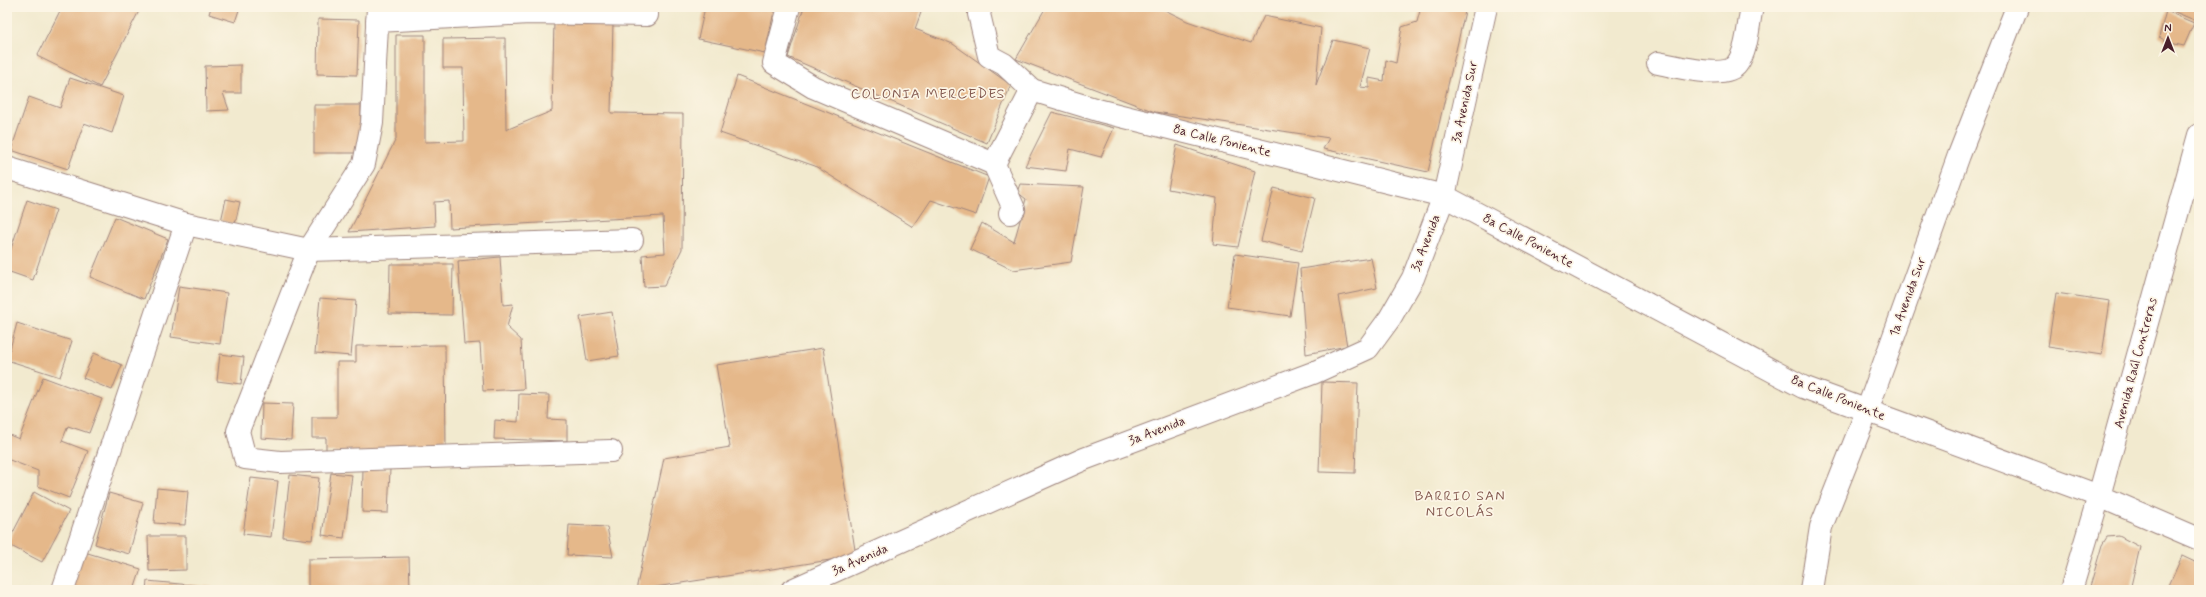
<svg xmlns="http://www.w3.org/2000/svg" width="2206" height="597" viewBox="0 0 2206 597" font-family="Mynerve,sans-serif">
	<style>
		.building { fill: #e5b88a }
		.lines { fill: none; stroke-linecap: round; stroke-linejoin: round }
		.street-casing { stroke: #9e847d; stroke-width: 24 }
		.street { stroke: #fff; stroke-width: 22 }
		.labels { text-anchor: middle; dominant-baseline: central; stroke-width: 3.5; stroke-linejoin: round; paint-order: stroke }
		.street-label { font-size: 13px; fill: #4a1f2b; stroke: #fcf5e5 }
		.neighbourhood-label { font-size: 14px; letter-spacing: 1px; fill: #80554c; stroke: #fcf5e5 }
	</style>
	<rect width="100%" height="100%" fill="#fcf5e5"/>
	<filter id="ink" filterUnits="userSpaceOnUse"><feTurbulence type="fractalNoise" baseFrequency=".025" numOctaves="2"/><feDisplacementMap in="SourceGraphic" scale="8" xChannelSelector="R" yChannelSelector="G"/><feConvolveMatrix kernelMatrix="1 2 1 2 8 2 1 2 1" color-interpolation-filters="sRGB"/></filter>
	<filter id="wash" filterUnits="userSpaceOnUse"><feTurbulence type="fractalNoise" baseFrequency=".012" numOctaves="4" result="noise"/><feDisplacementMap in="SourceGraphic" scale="16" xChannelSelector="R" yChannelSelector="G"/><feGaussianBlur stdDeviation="0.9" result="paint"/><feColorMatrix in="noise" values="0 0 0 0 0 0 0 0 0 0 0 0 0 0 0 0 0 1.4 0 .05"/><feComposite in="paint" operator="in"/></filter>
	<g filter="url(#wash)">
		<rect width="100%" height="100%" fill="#f2eacf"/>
		<g id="blocks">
			<g class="building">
				<path d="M62 7H131L139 11 100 87 37 56Z"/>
				<path d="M211 7H240L235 22 209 14Z"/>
				<path d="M705 7H775L765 53 698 39Z"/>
				<path d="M804 7H923L915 29 953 44 1011 85 987 143 788 57Z"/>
				<path d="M1046 7H1159L1187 21 1251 43 1264 16 1321 28 1316 85 1333 40 1370 48 1360 87 1369 88V78L1384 81 1386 60 1396 63 1402 27 1417 22 1421 7H1466L1428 172 1323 149 1329 138 1155 112 1016 59Z"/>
				<path d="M2163 7H2199V22Z"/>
				<path d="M2166 11 2194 23 2184 46 2170 43 2159 37Z"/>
				<path d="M318 19 359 20 357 75 317 74Z"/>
				<path d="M554 21H613L611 113 683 114 682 249 664 286 644 287 642 255 665 253 663 216 450 228 449 201 434 202 435 226 349 232 396 139V35H425V142L464 141 463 68H443V39L505 38 506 130 552 111Z"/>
				<path d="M241 65V93H223L229 110 206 111 205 66Z"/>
				<path d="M737 76 989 177 976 215 931 200 913 227 815 166 720 133Z"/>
				<path d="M70 78 124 96 112 133 84 123 68 169 11 150 29 97 60 108Z"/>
				<rect x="314" y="105" width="47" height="48"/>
				<path d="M1052 112 1114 128 1101 157 1070 149 1066 171 1025 166Z"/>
				<path d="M1177 145 1255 171 1238 247 1213 244 1217 198 1168 189Z"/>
				<path d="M1020 184 1084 187 1071 262 1013 270 970 249 982 223 1014 242 1026 199 1017 192Z"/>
				<path d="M1274 188 1315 198 1302 251 1261 241Z"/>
				<path d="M7 189 11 191 7 199Z"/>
				<path d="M226 199 240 202 235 224 221 221Z"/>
				<path d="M27 200 56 210 33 280 7 271V261Z"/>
				<path d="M115 217 168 239 144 299 90 277Z"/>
				<path d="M1235 254 1298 263 1290 316 1227 307Z"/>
				<path d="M500 257 503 305 513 304 507 327 521 340 524 389 483 391 480 343 464 344 458 261Z"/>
				<path d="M1371 258 1377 288 1338 296 1347 346 1306 354 1300 269Z"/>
				<path d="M390 264H453L452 315 389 314Z"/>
				<path d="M179 286 227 293 220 344 171 337Z"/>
				<path d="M2056 293 2110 301 2102 355 2048 347Z"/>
				<path d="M320 298 356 301 351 356 315 353Z"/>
				<path d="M612 312 619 356 587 361 580 317Z"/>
				<path d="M17 323 72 341 60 377 7 360Z"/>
				<path d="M445 345 446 452H326V438H312V417H337V362H356V346Z"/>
				<path d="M823 348 856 556 636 590 664 458 730 447 716 365Z"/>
				<path d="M94 353 122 365 112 390 83 378Z"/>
				<path d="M220 354 244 357 241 384 217 381Z"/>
				<path d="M43 377 102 399 89 433 68 426 62 441 88 451 69 498 38 486V471L7 459V434L19 439Z"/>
				<path d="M1322 382 1358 383 1355 473 1319 472Z"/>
				<path d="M519 394 549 395 548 419 567 420V441L494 439 495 420 518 422Z"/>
				<path d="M262 403 293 404 291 440 261 438Z"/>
				<path d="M363 468 390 469 388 513 362 512Z"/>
				<path d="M331 473 352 475 344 538 322 535Z"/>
				<path d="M290 475 319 478 312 540 283 537Z"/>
				<path d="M251 478 278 481 271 537 243 534Z"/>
				<path d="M157 488 188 491 185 525 154 523Z"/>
				<path d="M34 492 69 511 42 562 7 544Z"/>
				<path d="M109 493 143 503 129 554 95 544Z"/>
				<path d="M569 525 607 527 613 557 567 555Z"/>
				<path d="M148 536H186V570L149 571Z"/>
				<path d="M2119 536 2140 547 2130 590H2089L2102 545 2107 537Z"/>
				<path d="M81 551 141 569 134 590H68Z"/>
				<path d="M2182 556 2199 564V590H2167Z"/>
				<path d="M409 557 410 588 308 590V559Z"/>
				<path d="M147 581 213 587 212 590H146Z"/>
			</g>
		</g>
	</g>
	<g filter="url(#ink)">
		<use href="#blocks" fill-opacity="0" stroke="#9e847d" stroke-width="1"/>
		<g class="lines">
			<defs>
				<g id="street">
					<path d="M378 7 372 123 364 164 309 250 238 431 245 458 280 462 611 451"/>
					<path d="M789 7 774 63 813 87 994 164 1014 209 1010 213"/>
					<path d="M981 7 979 14 989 56 1004 64 1032 90 1101 111 1444 196 1803 387 2099 496 2199 539"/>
					<path d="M377 21 529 13 647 15"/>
					<path d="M1658 63C1675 66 1726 80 1737 64 1748 49 1748 24 1752 7"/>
					<path d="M994 164 1032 90"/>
					<path d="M7 168 186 224 309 250 632 240"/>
					<path d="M63 590 186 224"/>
					<path d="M792 590 1084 459 1313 373 1368 348 1390 318 1413 278 1444 196 1486 7"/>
					<path d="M1811 590 1821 527 1867 411 1959 155 2017 7"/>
					<path d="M2071 590 2099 496 2199 135"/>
				</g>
			</defs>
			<use href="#street" class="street-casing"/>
			<use href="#street" class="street"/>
		</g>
	</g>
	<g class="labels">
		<g class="street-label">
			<text transform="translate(1465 102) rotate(-78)">3a Avenida Sur</text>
			<text transform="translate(1222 141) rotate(14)">8a Calle Poniente</text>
			<text transform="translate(1528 241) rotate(28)">8a Calle Poniente</text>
			<text transform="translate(1426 243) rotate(-69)">3a Avenida</text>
			<text transform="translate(1908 297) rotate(-70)">1a Avenida Sur</text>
			<text transform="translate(2136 363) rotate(-75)">Avenida Raúl Contreras</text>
			<text transform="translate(1838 398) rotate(22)">8a Calle Poniente</text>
			<text transform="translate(1157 431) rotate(-21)">3a Avenida</text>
			<text transform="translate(860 560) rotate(-24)">3a Avenida</text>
		</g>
		<g class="neighbourhood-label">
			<text x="928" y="94">COLONIA MERCEDES</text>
			<text x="1460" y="496">BARRIO SAN<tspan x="1460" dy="16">NICOLÁS</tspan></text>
		</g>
	</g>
	<rect width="2206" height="597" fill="none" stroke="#fcf5e5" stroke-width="24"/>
	<g transform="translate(2168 38)" stroke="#fcf5e5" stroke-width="3" paint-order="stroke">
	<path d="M0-3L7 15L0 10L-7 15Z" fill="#4a1f2b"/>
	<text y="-6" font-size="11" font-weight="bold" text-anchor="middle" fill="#4a1f2b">N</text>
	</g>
</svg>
